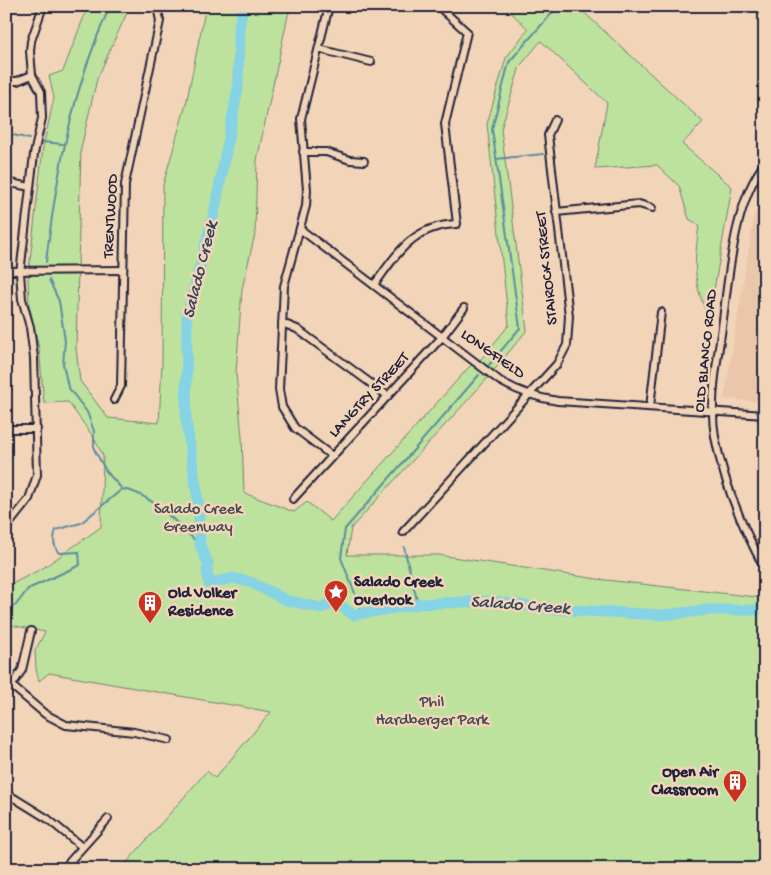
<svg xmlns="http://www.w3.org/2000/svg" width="771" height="875" viewBox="0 0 771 875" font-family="'Gochi Hand',sans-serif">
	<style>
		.built { fill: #eac7ab }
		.green { fill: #bde29d; stroke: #70826c }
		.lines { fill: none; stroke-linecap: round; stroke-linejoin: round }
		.stream { stroke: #5d8ca0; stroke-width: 2 }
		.river { stroke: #85d3e4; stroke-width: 11 }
		.minor-casing { stroke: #22223b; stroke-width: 10 }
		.minor { stroke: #f2d5b9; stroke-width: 6 }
		.labels { text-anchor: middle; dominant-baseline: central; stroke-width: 5; stroke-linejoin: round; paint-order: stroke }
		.street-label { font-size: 16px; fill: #22223b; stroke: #f2d5b9 }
		.park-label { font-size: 16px; fill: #41484f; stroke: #f2d5b9 }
		.poi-label { font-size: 16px; font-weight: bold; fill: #22223b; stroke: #f2d5b9; text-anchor: start }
		.water-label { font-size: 18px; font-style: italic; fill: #36455d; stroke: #f2d5b9 }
	</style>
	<rect width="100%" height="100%" fill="#f2d5b9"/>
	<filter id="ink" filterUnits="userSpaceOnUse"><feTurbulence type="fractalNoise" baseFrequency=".02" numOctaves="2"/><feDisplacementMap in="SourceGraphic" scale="10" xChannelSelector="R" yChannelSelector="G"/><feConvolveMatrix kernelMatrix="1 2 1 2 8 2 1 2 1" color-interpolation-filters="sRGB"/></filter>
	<g filter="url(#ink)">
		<path class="built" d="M765 185V402L724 399 754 217Z"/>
		<path class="green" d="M88 6H130L97 79 81 148 76 348 80 381 108 418 159 423 162 364 163 185 186 104 206 6H290L257 160 255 234 242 289 236 373 242 437 244 493 294 512 307 502 331 521 469 367 481 359 509 325 487 124 506 58 528 29 504 6H577L703 122 682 144 732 187 709 319C692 280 694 266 699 225L689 219 679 186 657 165 595 169 607 103 541 41 520 66 501 129 527 330 486 380 351 528 347 555H439L597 579 765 598V869H121L207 771 215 778 271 712 49 673 39 681 36 669 35 651 45 632 6 624V587L43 568 101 527 103 456 94 438 68 402 44 403 39 348 29 305 28 278 43 147 54 98 49 76 63 71Z"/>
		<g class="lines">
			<g class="stream">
				<path d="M6 133 29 139"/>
				<path d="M43 142 63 144"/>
				<path d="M496 159 543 154"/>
				<path d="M46 262C57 171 72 90 110 6"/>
				<path d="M49 280 59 301 65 341 63 364 68 387 87 412 94 431V449L106 471 122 489C152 493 178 525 200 545"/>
				<path d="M489 365 520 328 492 129 509 62 558 6"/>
				<path d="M404 547 418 604"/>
				<path d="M6 611 16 605 28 589 80 565 79 552 59 553C53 546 53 538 56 530L81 523 121 490"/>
				<path d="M363 614 341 558 345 529 479 375"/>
			</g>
			<g class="river">
				<path d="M208 563 200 545 198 501 186 419 187 316 215 209 238 88 239 27 243 6"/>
				<path d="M207 570 209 584 233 578 250 582 286 600 321 608 327 605H340L353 615 418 604 491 601 549 609 663 615 708 610H765"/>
			</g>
			<defs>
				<g id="minor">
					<path d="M329 6 301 119 307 190 306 206 284 286 279 389 282 407 295 428 332 456"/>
					<path d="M319 49 371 62"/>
					<path d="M6 81H17L32 75"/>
					<path d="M303 152H326L350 160 364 161"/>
					<path d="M765 163C733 204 729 277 722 327 717 363 709 401 715 437 724 484 742 527 765 569"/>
					<path d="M6 182 30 187"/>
					<path d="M556 212 639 204 652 208"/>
					<path d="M300 229 500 381C519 392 536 398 558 401L765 415"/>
					<path d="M6 271 123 270"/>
					<path d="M374 285C398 253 412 226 457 224L445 124 467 32 438 6"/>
					<path d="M282 323 297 329 388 396"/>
					<path d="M114 400 121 386 125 184 160 21 157 6"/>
					<path d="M650 407 661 312"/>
					<path d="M6 429H37"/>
					<path d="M293 499 442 337 464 308"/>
					<path d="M6 528 29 499 37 475 34 358 30 327 22 299 20 273 34 154 42 118 41 92 32 75 30 51 31 41 43 6"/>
					<path d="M403 532 557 364 567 345 569 316 548 135 555 120"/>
					<path d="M6 681 45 714 66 725 134 732 169 740"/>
					<path d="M6 694 22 670 31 631"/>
					<path d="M6 793 48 819 82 847"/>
					<path d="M63 869 108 819"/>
				</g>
			</defs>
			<use href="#minor" class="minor-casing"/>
			<use href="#minor" class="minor"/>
		</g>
	</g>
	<defs>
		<symbol id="sight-pin" viewBox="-11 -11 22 30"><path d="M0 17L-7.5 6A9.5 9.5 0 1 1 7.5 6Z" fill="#c8321e" stroke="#f2d5b9"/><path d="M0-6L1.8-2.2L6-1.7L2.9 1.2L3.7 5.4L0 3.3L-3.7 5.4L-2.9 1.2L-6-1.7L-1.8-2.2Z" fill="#fff"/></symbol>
		<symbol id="building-pin" viewBox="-11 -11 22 30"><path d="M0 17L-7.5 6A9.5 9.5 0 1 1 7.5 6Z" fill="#c8321e" stroke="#f2d5b9"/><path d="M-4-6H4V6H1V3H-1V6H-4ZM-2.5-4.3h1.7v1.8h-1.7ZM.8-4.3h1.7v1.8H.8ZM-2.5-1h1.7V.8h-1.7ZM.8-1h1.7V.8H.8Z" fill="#fff"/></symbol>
	</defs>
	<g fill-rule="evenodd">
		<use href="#sight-pin" x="322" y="578" width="28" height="38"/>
		<use href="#building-pin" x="136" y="589" width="28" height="38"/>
		<use href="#building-pin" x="721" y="768" width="28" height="38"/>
	</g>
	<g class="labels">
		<g class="street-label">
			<text transform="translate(112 216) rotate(-87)">TRENTWOOD</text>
			<text transform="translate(548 268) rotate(-96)">STAIROCK STREET</text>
			<text transform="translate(707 351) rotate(-84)">OLD BLANCO ROAD</text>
			<text transform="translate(492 355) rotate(35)">LONGFIELD</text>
			<text transform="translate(370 396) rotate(-47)">LANGTRY STREET</text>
		</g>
		<g class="park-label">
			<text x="198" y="510">Salado Creek<tspan x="198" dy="18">Greenway</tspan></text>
			<text x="432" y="703">Phil<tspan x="432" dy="18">Hardberger Park</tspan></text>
		</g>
		<g class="poi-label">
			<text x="354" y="583">Salado Creek<tspan x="354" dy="18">Overlook</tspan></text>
			<text x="168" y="594">Old Volker<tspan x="168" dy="18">Residence</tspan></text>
			<text x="718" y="773" text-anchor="end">Open Air<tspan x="718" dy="18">Classroom</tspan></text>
		</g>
		<g class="water-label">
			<text transform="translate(201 270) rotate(-76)">Salado Creek</text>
			<text transform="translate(520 606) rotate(4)">Salado Creek</text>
		</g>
	</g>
	<rect width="771" height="875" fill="none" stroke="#f2d5b9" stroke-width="25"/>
	<rect x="12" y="12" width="746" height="850" fill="none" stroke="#22223b" stroke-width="2" filter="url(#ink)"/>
</svg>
